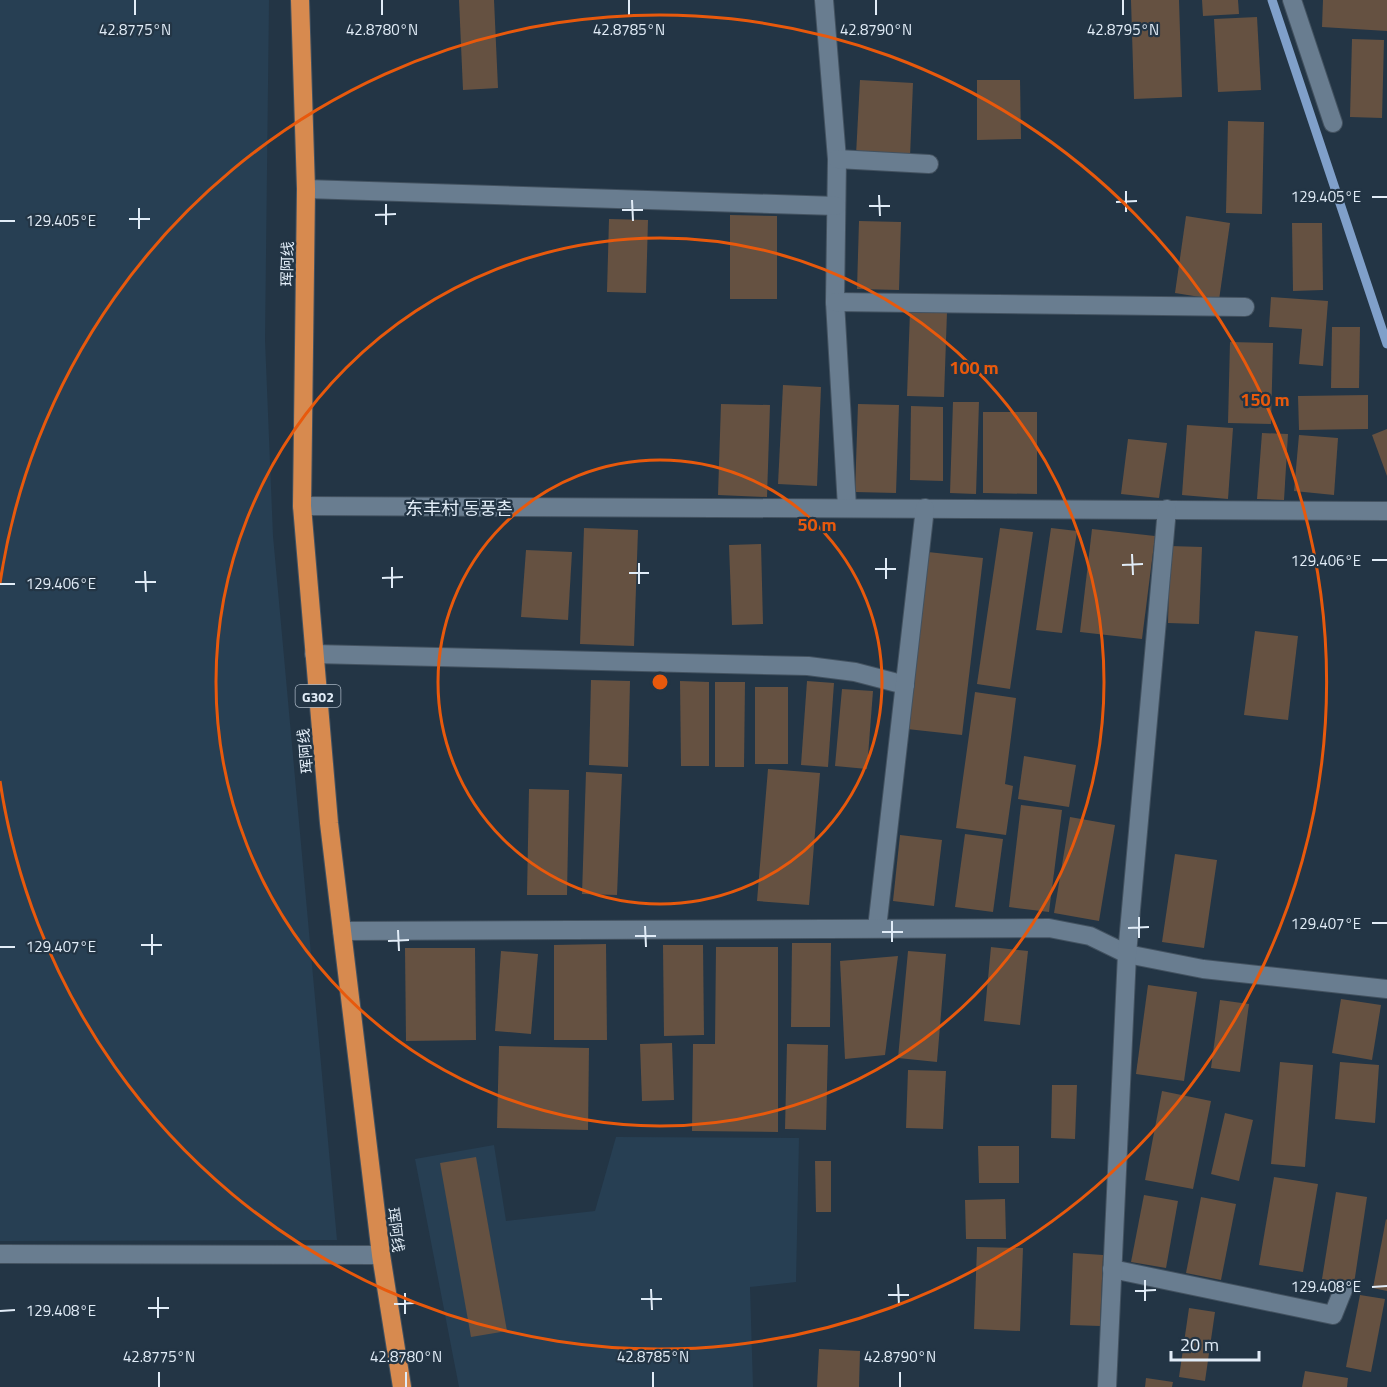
<svg xmlns="http://www.w3.org/2000/svg" width="1387" height="1387" viewBox="0 0 1387 1387" font-family="'Titillium Web','Noto Sans SC','Noto Sans KR',sans-serif">
	<style>
		.built { fill: #273f53 }
		.lines { fill: none; stroke-linecap: round; stroke-linejoin: round }
		.stream { stroke: #80a0ca; stroke-width: 9 }
		.building { fill: #655141 }
		.minor-casing { stroke: #435260; stroke-width: 20 }
		.highway-casing { stroke: #435260; stroke-width: 20 }
		.minor { stroke: #697d90; stroke-width: 18 }
		.highway { stroke: #d78a4f; stroke-width: 18 }
		.ticks { fill: none; stroke: #e1ecf7; stroke-width: 2 }
		.ring { fill: none; stroke: #e8590c; stroke-width: 3 }
		.labels { text-anchor: middle; dominant-baseline: central; stroke-width: 4.5; stroke-linejoin: round; paint-order: stroke }
		.shield { fill: #233545; stroke: #a8b5c2; stroke-width: 1.5 }
		.shield-label { font-size: 14px; font-weight: bold; fill: #e1ecf7 }
		.street-label { font-size: 15px; fill: #e1ecf7; stroke: #233545 }
		.quarter-label { font-size: 18px; fill: #e1ecf7; stroke: #233545 }
		.ticks-label { font-size: 15px; text-anchor: middle; fill: #e1ecf7; stroke: #233545; stroke-width: 4.5; stroke-linejoin: round; paint-order: stroke }
		.centre { fill: #e8590c; stroke: #233545; stroke-width: 3 }
		.ring-label { font-size: 18px; text-anchor: middle; font-weight: bold; fill: #e8590c; stroke: #233545; stroke-width: 4.5; stroke-linejoin: round; paint-order: stroke }
	</style>
	<rect width="100%" height="100%" fill="#233545"/>
	<g class="built">
		<path d="M0 0H269L265 340 273 536 337 1240 0 1241Z"/>
		<path d="M616 1137 799 1138 796 1282 750 1287 753 1387H459L415 1159 494 1145 506 1221 595 1211Z"/>
	</g>
	<g class="lines">
		<path class="stream" d="M1272 0 1387 344"/>
	</g>
	<g class="building">
		<path d="M459 0H494L498 88 463 90Z"/>
		<path d="M1131 0H1179L1182 97 1134 99Z"/>
		<path d="M1202 0H1238L1239 14 1203 16Z"/>
		<path d="M1323 0H1387V31L1322 27Z"/>
		<path d="M1257 17 1261 90 1218 92 1214 19Z"/>
		<path d="M1352 39 1384 40 1382 118 1350 117Z"/>
		<path d="M860 80 913 83 910 157 856 155Z"/>
		<path d="M977 80H1020L1021 139 977 140Z"/>
		<path d="M1228 121 1264 122 1262 214 1226 213Z"/>
		<path d="M730 215 777 216V299H730Z"/>
		<path d="M1186 216 1230 223 1219 300 1175 293Z"/>
		<path d="M609 219 648 220 646 293 607 292Z"/>
		<path d="M859 221 901 222 899 290 857 289Z"/>
		<path d="M1292 223H1322L1323 290 1293 291Z"/>
		<path d="M1271 297 1328 301 1323 366 1299 364 1302 329 1269 327Z"/>
		<path d="M910 311 947 312 944 397 907 396Z"/>
		<path d="M1332 327H1360L1359 388H1331Z"/>
		<path d="M1230 342 1273 343 1271 424 1228 423Z"/>
		<path d="M783 385 821 387 817 486 778 484Z"/>
		<path d="M1368 395V429L1299 430 1298 396Z"/>
		<path d="M953 402H979L976 494 950 493Z"/>
		<path d="M721 404 770 405 767 497 718 495Z"/>
		<path d="M858 404 899 405 896 493 855 492Z"/>
		<path d="M911 406 943 407V481L910 480Z"/>
		<path d="M983 412H1037V494L983 493Z"/>
		<path d="M1187 425 1233 428 1228 499 1182 495Z"/>
		<path d="M1387 429V476L1372 435Z"/>
		<path d="M1262 433 1288 434 1284 500 1257 499Z"/>
		<path d="M1299 435 1338 438 1334 495 1294 491Z"/>
		<path d="M1128 439 1167 443 1159 498 1121 494Z"/>
		<path d="M584 528 638 530 634 646 580 644Z"/>
		<path d="M1000 528 1033 532 1010 689 977 684Z"/>
		<path d="M1051 528 1077 531 1062 633 1036 630Z"/>
		<path d="M1092 529 1155 536 1142 639 1080 632Z"/>
		<path d="M761 544 763 624 732 625 729 545Z"/>
		<path d="M1170 546 1202 547 1199 624 1168 623Z"/>
		<path d="M526 550 572 552 568 620 521 617Z"/>
		<path d="M928 552 983 558 962 735 907 729Z"/>
		<path d="M1255 631 1298 636 1288 720 1244 715Z"/>
		<path d="M591 680 630 681 628 767 589 765Z"/>
		<path d="M680 681 709 682V766H681Z"/>
		<path d="M807 681 834 683 828 767 801 765Z"/>
		<path d="M715 682H745L744 767H715Z"/>
		<rect x="755" y="687" width="33" height="77"/>
		<path d="M842 689 873 691 867 769 835 766Z"/>
		<path d="M975 692 1016 698 1005 784 1013 786 1006 835 956 828Z"/>
		<path d="M1024 756 1076 765 1069 807 1018 799Z"/>
		<path d="M768 769 820 773 809 905 757 901Z"/>
		<path d="M586 772 622 774 617 895 582 894Z"/>
		<path d="M529 789 569 790 567 895H527Z"/>
		<path d="M1021 805 1062 810 1049 912 1009 907Z"/>
		<path d="M1070 817 1115 825 1099 921 1054 913Z"/>
		<path d="M965 834 1003 839 993 912 955 907Z"/>
		<path d="M900 835 942 840 934 906 893 901Z"/>
		<path d="M1175 854 1217 860 1204 948 1162 942Z"/>
		<path d="M792 943H831L830 1027H791Z"/>
		<path d="M606 944 607 1040H554V945Z"/>
		<path d="M663 945H703L704 1035 664 1036Z"/>
		<path d="M716 947H778V1132L692 1131 693 1044H715Z"/>
		<path d="M991 947 1028 951 1020 1025 984 1021Z"/>
		<path d="M405 948H475L476 1040 406 1041Z"/>
		<path d="M501 951 538 954 531 1034 495 1031Z"/>
		<path d="M908 951 946 954 937 1062 898 1058Z"/>
		<path d="M898 956 885 1055 845 1059 840 961Z"/>
		<path d="M1148 985 1197 992 1184 1081 1136 1074Z"/>
		<path d="M1341 999 1381 1005 1372 1060 1332 1053Z"/>
		<path d="M1220 1000 1249 1004 1240 1072 1211 1068Z"/>
		<path d="M672 1043 674 1100 642 1101 640 1044Z"/>
		<path d="M787 1044 828 1045 826 1130 785 1129Z"/>
		<path d="M499 1046 589 1048 588 1130 497 1128Z"/>
		<path d="M1280 1062 1313 1065 1305 1167 1271 1164Z"/>
		<path d="M1340 1062 1379 1065 1375 1123 1335 1119Z"/>
		<path d="M908 1070 946 1071 943 1129 906 1128Z"/>
		<path d="M1052 1085H1077L1075 1139 1051 1138Z"/>
		<path d="M1162 1091 1211 1101 1193 1189 1145 1180Z"/>
		<path d="M1225 1113 1253 1120 1239 1181 1211 1174Z"/>
		<path d="M978 1146H1019V1183H979Z"/>
		<path d="M476 1157 507 1331 471 1337 440 1163Z"/>
		<path d="M815 1161H831V1212H816Z"/>
		<path d="M1274 1177 1318 1184 1303 1272 1259 1265Z"/>
		<path d="M1336 1192 1367 1197 1354 1284 1322 1279Z"/>
		<path d="M1144 1195 1178 1201 1166 1268 1131 1262Z"/>
		<path d="M1201 1197 1236 1204 1221 1280 1186 1273Z"/>
		<path d="M1005 1199 1006 1239H966L965 1200Z"/>
		<path d="M1386 1219 1387 1220V1291L1373 1288Z"/>
		<path d="M977 1247 1023 1248 1020 1331 974 1329Z"/>
		<path d="M1073 1253 1103 1255 1100 1326 1070 1325Z"/>
		<path d="M1360 1295 1385 1299 1371 1372 1346 1367Z"/>
		<path d="M1189 1308 1215 1312 1205 1381 1179 1377Z"/>
		<path d="M819 1349 860 1351 859 1387H817Z"/>
		<path d="M1305 1371 1348 1378 1347 1387H1302Z"/>
		<path d="M1146 1378 1173 1382 1172 1387H1145Z"/>
	</g>
	<g class="lines">
		<defs>
			<g id="minor">
				<path d="M824 0 837 159 835 302 847 507"/>
				<path d="M1292 0 1333 123"/>
				<path d="M837 159 929 164"/>
				<path d="M306 189 836 206"/>
				<path d="M835 302 1245 307"/>
				<path d="M302 506 1387 511"/>
				<path d="M314 654 808 666 855 672 905 685"/>
				<path d="M877 928 925 508"/>
				<path d="M342 931 1049 928 1090 936 1127 954 1203 969 1387 989"/>
				<path d="M0 1254 381 1255"/>
				<path d="M1112 1269 1333 1315 1343 1290"/>
				<path d="M1107 1387 1127 954 1167 509"/>
			</g>
			<path id="highway" d="M300 0 306 189 302 506 329 823 381 1255 402 1387"/>
		</defs>
		<use href="#minor" class="minor-casing"/>
		<use href="#highway" class="highway-casing"/>
		<use href="#minor" class="minor"/>
		<use href="#highway" class="highway"/>
	</g>
	<path class="ticks" d="M135 0V15M382 0V15M629 0V15M876 0V15M1123 0V15M1126 191V212M879 195 880 216M1372 197H1387M632 200 633 221M1116 202 1137 201M386 204V225M869 206H890M139 208V229M622 210H643M375 215 396 214M129 219H150M0 221H15M1132 554 1133 575M886 558V579M1372 560H1387M639 563V584M1122 565 1143 564M392 567V588M875 569H896M145 571 146 592M629 573H649M382 578 403 577M135 582H156M0 584H15M1139 917V938M892 921V942M1372 923H1387M645 926 646 947M1128 928 1149 927M398 930 399 951M882 932H903M152 934V955M635 936H656M388 941 409 940M141 945H162M0 947H15M1145 1280V1301M898 1284 899 1305M1372 1287 1387 1286M651 1289 652 1310M1135 1291 1156 1290M405 1293V1314M888 1295H909M158 1297V1318M641 1299H662M394 1304 415 1303M148 1308H169M0 1311 15 1310M159 1372V1387M406 1372V1387M653 1372V1387M900 1372V1387"/>
	<g class="ring">
		<circle cx="660" cy="682" r="222"/>
		<circle cx="660" cy="682" r="444"/>
		<path d="M0 583A667 667 0 1 1 0 781"/>
	</g>
	<g class="labels">
		<rect class="shield" x="295.5" y="685" width="45" height="22" rx="4.5"/>
		<g class="shield-label">
			<text x="318" y="696">G302</text>
		</g>
		<g class="street-label">
			<text transform="translate(287 264) rotate(-89)">珲阿线</text>
			<text transform="translate(305 751) rotate(-95)">珲阿线</text>
			<text transform="translate(396 1230) rotate(83)">珲阿线</text>
		</g>
		<g class="quarter-label">
			<text x="459" y="508">东丰村 동풍촌</text>
		</g>
	</g>
	<g class="ticks-label">
		<text x="135" y="35">42.8775°N</text>
		<text x="382" y="35">42.8780°N</text>
		<text x="629" y="35">42.8785°N</text>
		<text x="876" y="35">42.8790°N</text>
		<text x="1123" y="35">42.8795°N</text>
		<text x="1326" y="202">129.405°E</text>
		<text x="61" y="226">129.405°E</text>
		<text x="1326" y="566">129.406°E</text>
		<text x="61" y="589">129.406°E</text>
		<text x="1326" y="929">129.407°E</text>
		<text x="61" y="952">129.407°E</text>
		<text x="1326" y="1292">129.408°E</text>
		<text x="61" y="1316">129.408°E</text>
		<text x="159" y="1362">42.8775°N</text>
		<text x="406" y="1362">42.8780°N</text>
		<text x="653" y="1362">42.8785°N</text>
		<text x="900" y="1362">42.8790°N</text>
	</g>
	<circle cx="660" cy="682" r="9" class="centre"/>
	<g class="ring-label">
		<text x="974" y="374">100 m</text>
		<text x="1265" y="406">150 m</text>
		<text x="817" y="531">50 m</text>
	</g>
	<path d="M1171 1351v9h88v-9" fill="none" stroke="#e1ecf7" stroke-width="3"/>
	<text x="1180" y="1351" font-size="18" fill="#e1ecf7" stroke="#233545" stroke-width="4.5" paint-order="stroke">20 m</text>
</svg>
